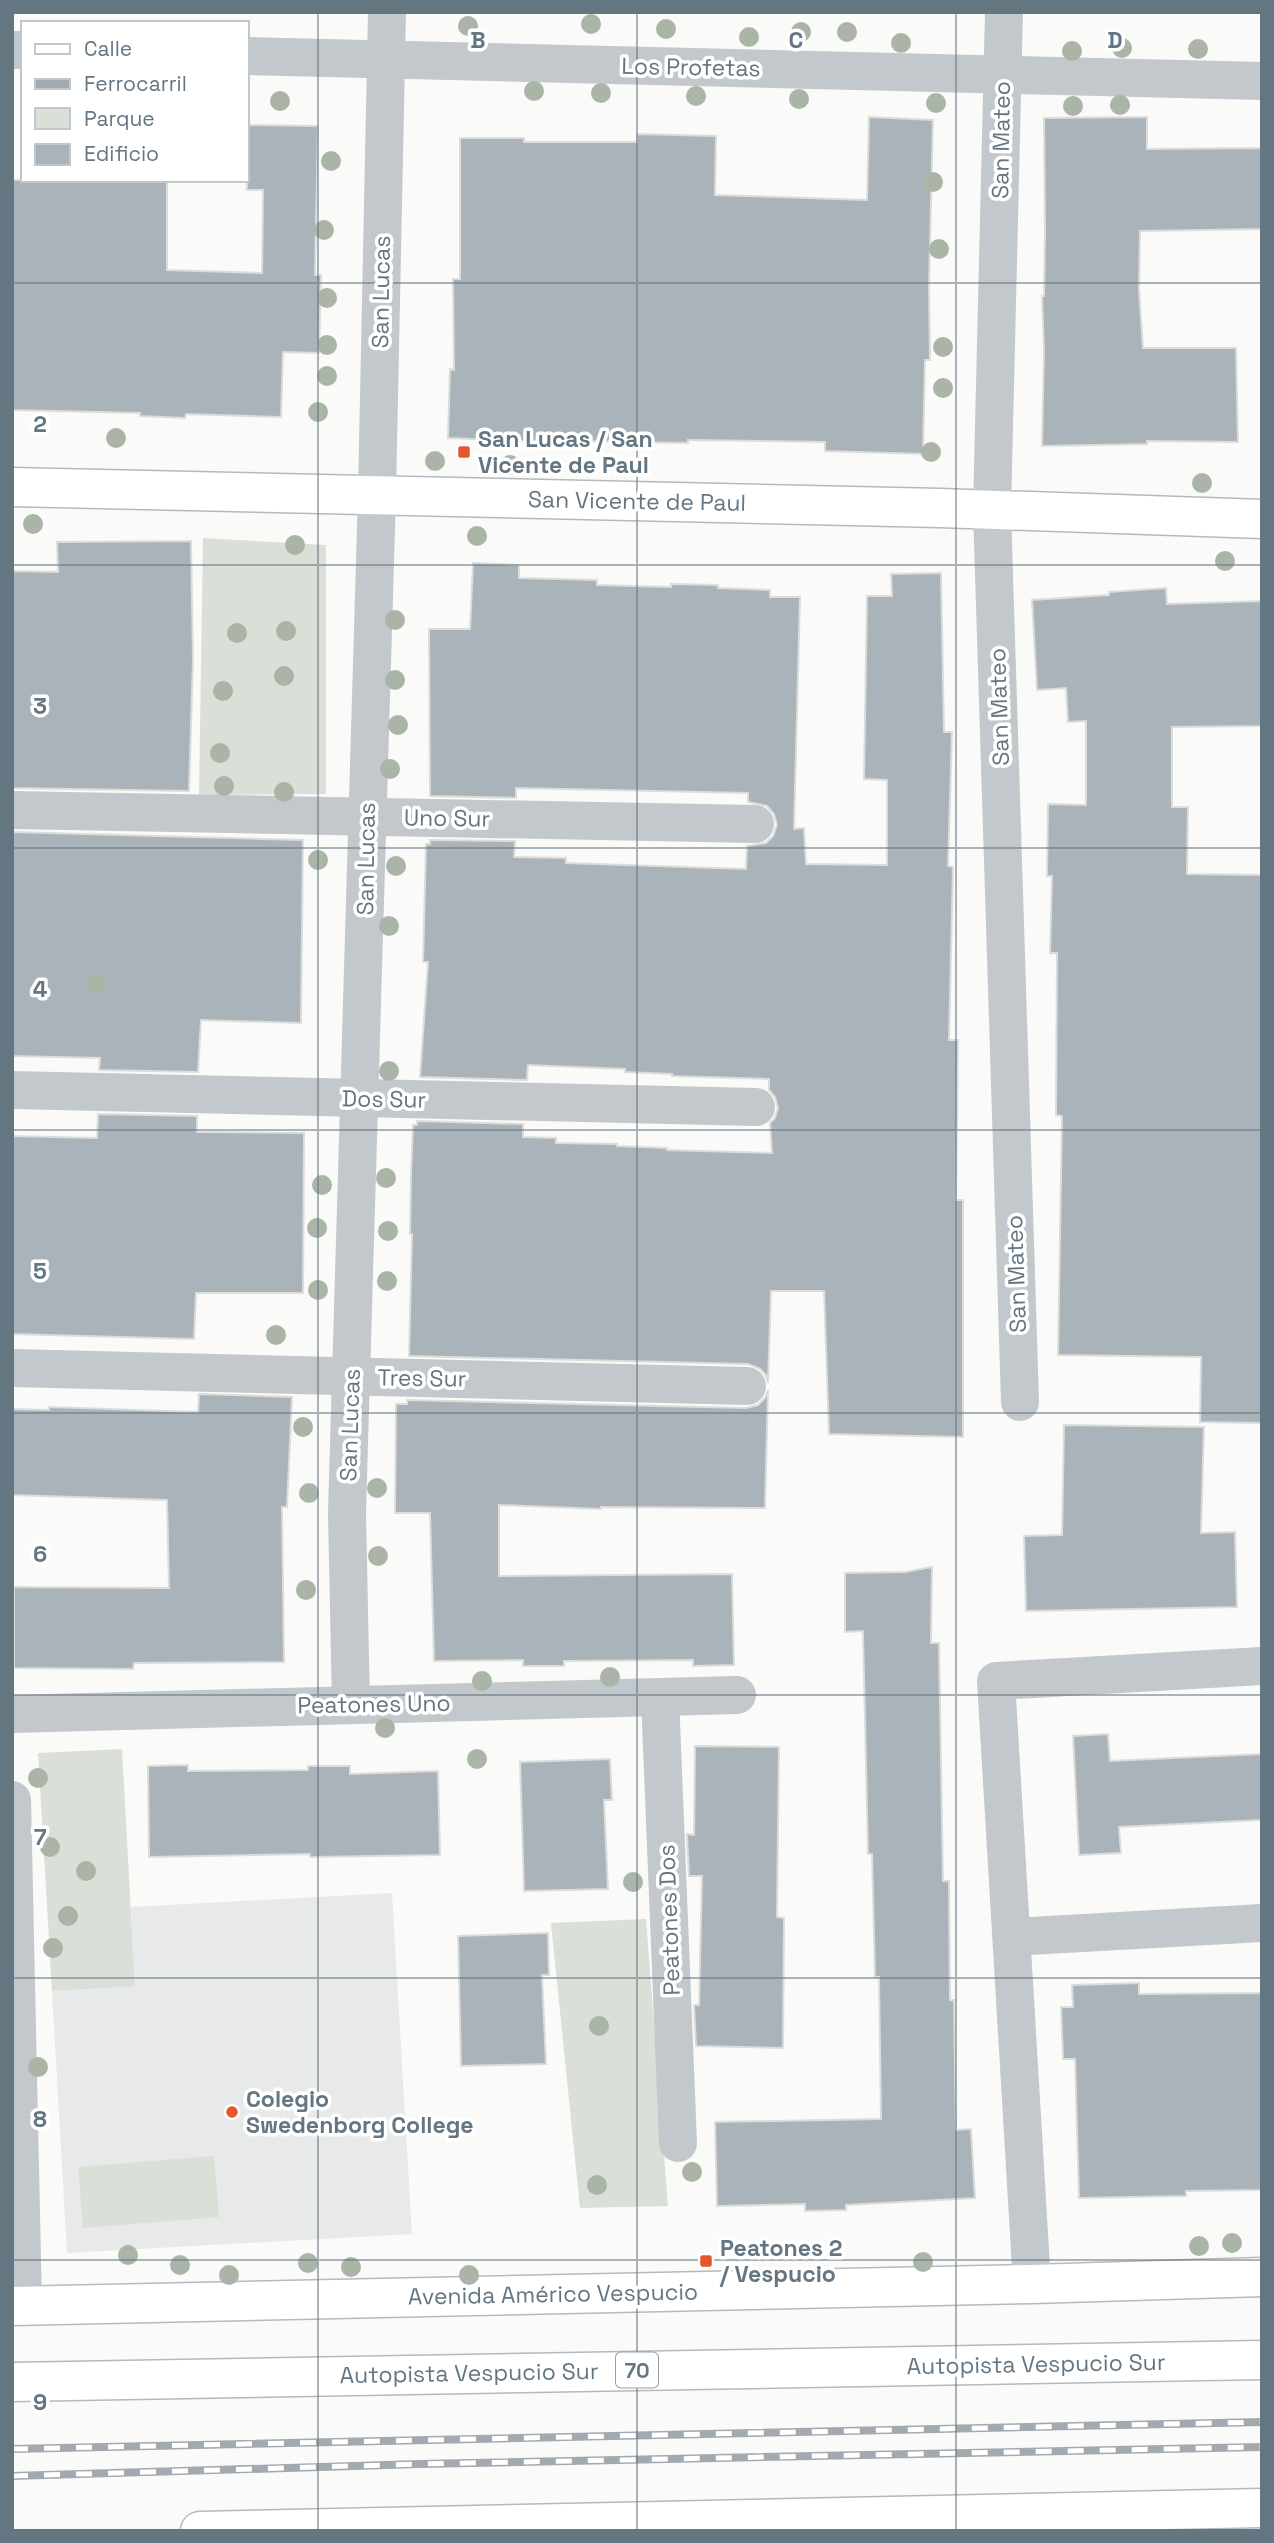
<svg xmlns="http://www.w3.org/2000/svg" width="1274" height="2543" viewBox="0 0 1274 2543" font-family="'Space Grotesk',sans-serif">
	<style>
		.built { fill: #e8e9e9 }
		.green { fill: #dadfd7 }
		.building { fill: #aab3b9; stroke: #dcdcda; stroke-width: 2 }
		.lines { fill: none; stroke-linecap: round; stroke-linejoin: round }
		.secondary-casing { stroke: #b3babf; stroke-width: 41 }
		.primary-casing { stroke: #b5babe; stroke-width: 41 }
		.highway-casing { stroke: #b4b9bd; stroke-width: 41 }
		.street { stroke: #c3c8cc; stroke-width: 38 }
		.secondary { stroke: #fff; stroke-width: 38 }
		.primary { stroke: #fff; stroke-width: 38 }
		.highway { stroke: #fff; stroke-width: 38 }
		.rail-casing { stroke: #a2aab0; stroke-width: 8 }
		.rail { stroke: #fff; stroke-width: 5; stroke-dasharray: 16; stroke-linecap: butt }
		.tree { fill: #aab4a7 }
		.grid { fill: none; stroke: #657683; stroke-width: 2; stroke-opacity: 0.55 }
		.poi-dot { fill: #e4572e; stroke: #fff; stroke-width: 2.5 }
		.labels { text-anchor: middle; dominant-baseline: central; stroke-width: 7; stroke-linejoin: round; paint-order: stroke }
		.shield { fill: #fff; stroke: #939fa8; stroke-width: 2 }
		.shield-label { font-size: 21px; font-weight: bold; fill: #657683 }
		.street-label { font-size: 23px; fill: #657683; stroke: #fff }
		.poi-label { font-size: 23px; font-weight: bold; fill: #657683; stroke: #fff; text-anchor: start }
		.grid-label { font-size: 23px; text-anchor: middle; font-weight: bold; fill: #657683; stroke: #fff; stroke-width: 7; stroke-linejoin: round; paint-order: stroke }
	</style>
	<rect width="100%" height="100%" fill="#fafaf8"/>
	<path class="built" d="M392 1893 412 2234 67 2253 52 1991 135 1985 131 1907Z"/>
	<g class="green">
		<path d="M203 538 326 545V794L199 795Z"/>
		<path d="M122 1749 135 1986 52 1991 38 1753Z"/>
		<path d="M646 1919 668 2206 580 2208 551 1923Z"/>
		<path d="M214 2156 219 2217 83 2228 78 2167Z"/>
	</g>
	<g class="building">
		<path d="M869 117 933 120 929 287 930 360H925L923 454 825 451V442L688 440V443L567 441V443L448 438 450 369 454 370 453 279H460V138H524V142H637V134L716 136 715 195 867 200Z"/>
		<path d="M1147 117V149L1262 148V229L1140 231 1139 290 1143 348H1236L1238 442 1147 441V444L1042 446 1044 350 1042 296H1044L1045 231 1044 118Z"/>
		<path d="M247 125 318 126 315 275H321L319 353 283 352 281 417 186 414 185 418 140 416V413L12 410V180H167V270L262 273 263 190H247Z"/>
		<path d="M191 541 193 659 189 791 12 788V571L58 572 57 542Z"/>
		<path d="M473 563 519 565V578L597 580V585L671 587V584L718 585V588L770 590V597H800L794 829 804 828 806 864 887 865V780L864 779 867 596H892L891 574 941 573 944 732H952L948 866 953 867 949 1040H958L956 1200H963V1437L829 1434 824 1291H771L768 1383 766 1375 759 1368 748 1364 409 1356 412 1234H410L411 1175 413 1125H417V1121L523 1124V1137L556 1138V1143L617 1144V1146L667 1148V1150L772 1153 770 1123 775 1118 778 1108 775 1097 769 1090V1079L672 1076V1074L625 1072V1069L528 1065 527 1080 420 1077 428 962H423L426 844H430V840L515 841 514 857 566 858V863L746 869 747 846 766 843 773 836 777 825 774 814 767 806 748 802V793L516 788V798L430 796 429 629H470Z"/>
		<path d="M1166 588 1167 604 1262 601V726L1172 727V807H1188L1187 874 1262 875V1423L1200 1422 1201 1357 1058 1355 1062 1116 1056 1115 1057 953H1050L1052 876H1047L1048 804 1086 805V721L1068 722 1066 688 1037 690 1032 600 1109 595V592Z"/>
		<path d="M12 832 303 840 301 1023 201 1020 198 1072 99 1070 100 1058 12 1056Z"/>
		<path d="M98 1114 197 1116V1132L304 1133 303 1293H196L194 1339 12 1334V1136L97 1138Z"/>
		<path d="M768 1390 765 1508 601 1507V1509L499 1505V1576L732 1574 734 1665 693 1666V1660L564 1661V1666H523V1660L434 1661 430 1513H395L396 1404H407V1400L746 1408 758 1405 765 1398Z"/>
		<path d="M199 1394 292 1397 287 1507H282L284 1662 134 1663 133 1669 14 1668V1587L169 1588 167 1500 12 1495V1409L49 1410V1407L198 1412Z"/>
		<path d="M1064 1425 1204 1427 1201 1533 1235 1532 1237 1607 1026 1611 1024 1536 1062 1535Z"/>
		<path d="M932 1567 931 1643H939L943 1881H949L950 2000H954L956 2130 971 2129 975 2198 846 2205V2210L805 2211V2204L717 2206 715 2122 881 2119 879 1977H875L872 1854H868L863 1631 845 1632V1573L905 1572Z"/>
		<path d="M1108 1734 1110 1761 1262 1754V1820L1119 1827 1121 1853 1079 1855 1073 1736Z"/>
		<path d="M695 1746 779 1747 777 1917 784 1918 783 2048 696 2046 694 2005H699L702 1876H689L687 1834 694 1835Z"/>
		<path d="M610 1759 612 1800H604L608 1889 524 1891 520 1762Z"/>
		<path d="M188 1765V1771L308 1770V1766H350V1774L438 1771 440 1855 310 1857V1854L149 1857 148 1766Z"/>
		<path d="M548 1933 549 1975H542L546 2064 461 2066 458 1936Z"/>
		<path d="M1139 1983V1994L1262 1993V2190L1186 2191V2196L1079 2198 1075 2059H1063L1061 2007H1073L1072 1985Z"/>
	</g>
	<g class="lines">
		<defs>
			<path id="secondary" d="M12 487 940 508 1262 519"/>
			<path id="primary" d="M12 2306 1032 2284 1262 2277"/>
			<g id="highway">
				<path d="M12 2382 1262 2360"/>
				<path d="M200 2531 1262 2508"/>
			</g>
		</defs>
		<use href="#secondary" class="secondary-casing"/>
		<use href="#primary" class="primary-casing"/>
		<use href="#highway" class="highway-casing"/>
		<g class="street">
			<path d="M1004 12 992 510 1020 1402"/>
			<path d="M12 50H23"/>
			<path d="M247 56 1262 81"/>
			<path d="M12 810 755 824"/>
			<path d="M12 1090 756 1107"/>
			<path d="M12 1368 747 1386"/>
			<path d="M660 1697 678 2143"/>
			<path d="M351 1705 347 1512 377 494 387 12"/>
			<path d="M12 1714 737 1695"/>
			<path d="M12 1800 23 2306"/>
			<path d="M1012 1937 1262 1923"/>
			<path d="M1032 2284 996 1681 1262 1666"/>
		</g>
		<use href="#secondary" class="secondary"/>
		<use href="#primary" class="primary"/>
		<use href="#highway" class="highway"/>
		<defs>
			<g id="rail">
				<path d="M12 2449 1262 2422"/>
				<path d="M12 2476 420 2464 1262 2447"/>
			</g>
		</defs>
		<use href="#rail" class="rail-casing"/>
		<use href="#rail" class="rail"/>
	</g>
	<g class="tree">
		<circle cx="591" cy="24" r="10"/>
		<circle cx="468" cy="26" r="10"/>
		<circle cx="666" cy="29" r="10"/>
		<circle cx="801" cy="32" r="10"/>
		<circle cx="847" cy="32" r="10"/>
		<circle cx="749" cy="37" r="10"/>
		<circle cx="901" cy="43" r="10"/>
		<circle cx="1122" cy="48" r="10"/>
		<circle cx="1198" cy="49" r="10"/>
		<circle cx="1072" cy="51" r="10"/>
		<circle cx="534" cy="91" r="10"/>
		<circle cx="601" cy="93" r="10"/>
		<circle cx="696" cy="96" r="10"/>
		<circle cx="799" cy="99" r="10"/>
		<circle cx="280" cy="101" r="10"/>
		<circle cx="936" cy="103" r="10"/>
		<circle cx="1120" cy="105" r="10"/>
		<circle cx="1073" cy="106" r="10"/>
		<circle cx="331" cy="161" r="10"/>
		<circle cx="933" cy="182" r="10"/>
		<circle cx="324" cy="230" r="10"/>
		<circle cx="939" cy="249" r="10"/>
		<circle cx="327" cy="298" r="10"/>
		<circle cx="327" cy="345" r="10"/>
		<circle cx="943" cy="347" r="10"/>
		<circle cx="327" cy="376" r="10"/>
		<circle cx="943" cy="388" r="10"/>
		<circle cx="318" cy="412" r="10"/>
		<circle cx="116" cy="438" r="10"/>
		<circle cx="931" cy="452" r="10"/>
		<circle cx="435" cy="461" r="10"/>
		<circle cx="510" cy="465" r="10"/>
		<circle cx="1202" cy="483" r="10"/>
		<circle cx="33" cy="524" r="10"/>
		<circle cx="477" cy="536" r="10"/>
		<circle cx="295" cy="545" r="10"/>
		<circle cx="1225" cy="561" r="10"/>
		<circle cx="395" cy="620" r="10"/>
		<circle cx="286" cy="631" r="10"/>
		<circle cx="237" cy="633" r="10"/>
		<circle cx="284" cy="676" r="10"/>
		<circle cx="395" cy="680" r="10"/>
		<circle cx="223" cy="691" r="10"/>
		<circle cx="398" cy="725" r="10"/>
		<circle cx="220" cy="753" r="10"/>
		<circle cx="390" cy="769" r="10"/>
		<circle cx="224" cy="786" r="10"/>
		<circle cx="284" cy="792" r="10"/>
		<circle cx="318" cy="860" r="10"/>
		<circle cx="396" cy="866" r="10"/>
		<circle cx="389" cy="926" r="10"/>
		<circle cx="97" cy="983" r="10"/>
		<circle cx="389" cy="1071" r="10"/>
		<circle cx="386" cy="1178" r="10"/>
		<circle cx="322" cy="1185" r="10"/>
		<circle cx="317" cy="1228" r="10"/>
		<circle cx="388" cy="1231" r="10"/>
		<circle cx="387" cy="1281" r="10"/>
		<circle cx="318" cy="1290" r="10"/>
		<circle cx="276" cy="1335" r="10"/>
		<circle cx="303" cy="1427" r="10"/>
		<circle cx="377" cy="1488" r="10"/>
		<circle cx="309" cy="1493" r="10"/>
		<circle cx="378" cy="1556" r="10"/>
		<circle cx="306" cy="1590" r="10"/>
		<circle cx="610" cy="1677" r="10"/>
		<circle cx="482" cy="1681" r="10"/>
		<circle cx="385" cy="1728" r="10"/>
		<circle cx="477" cy="1759" r="10"/>
		<circle cx="38" cy="1778" r="10"/>
		<circle cx="50" cy="1847" r="10"/>
		<circle cx="86" cy="1871" r="10"/>
		<circle cx="633" cy="1882" r="10"/>
		<circle cx="68" cy="1916" r="10"/>
		<circle cx="53" cy="1948" r="10"/>
		<circle cx="599" cy="2026" r="10"/>
		<circle cx="38" cy="2067" r="10"/>
		<circle cx="692" cy="2172" r="10"/>
		<circle cx="597" cy="2185" r="10"/>
		<circle cx="1232" cy="2243" r="10"/>
		<circle cx="1199" cy="2246" r="10"/>
		<circle cx="128" cy="2255" r="10"/>
		<circle cx="923" cy="2262" r="10"/>
		<circle cx="308" cy="2263" r="10"/>
		<circle cx="180" cy="2265" r="10"/>
		<circle cx="351" cy="2267" r="10"/>
		<circle cx="229" cy="2275" r="10"/>
		<circle cx="469" cy="2275" r="10"/>
	</g>
	<path class="grid" d="M318 12V2531M637 12V2531M956 12V2531M12 283H1262M12 565H1262M12 848H1262M12 1130H1262M12 1413H1262M12 1695H1262M12 1978H1262M12 2260H1262"/>
	<g class="poi-dot">
		<rect x="457" y="445" width="14" height="14" rx="3.5"/>
		<circle cx="232" cy="2112" r="7"/>
		<rect x="699" y="2254" width="14" height="14" rx="3.5"/>
	</g>
	<g class="labels">
		<rect class="shield" x="616" y="2352.5" width="42" height="35" rx="5"/>
		<g class="shield-label">
			<text x="637" y="2370">70</text>
		</g>
		<g class="street-label">
			<text transform="translate(691 67) rotate(1)">Los Profetas</text>
			<text transform="translate(1001 140) rotate(-89)">San Mateo</text>
			<text transform="translate(381 292) rotate(-89)">San Lucas</text>
			<text transform="translate(637 501) rotate(1)">San Vicente de Paul</text>
			<text transform="translate(999 707) rotate(-92)">San Mateo</text>
			<text transform="translate(447 818) rotate(1)">Uno Sur</text>
			<text transform="translate(366 859) rotate(-89)">San Lucas</text>
			<text transform="translate(384 1099) rotate(1)">Dos Sur</text>
			<text transform="translate(1016 1274) rotate(-92)">San Mateo</text>
			<text transform="translate(422 1378) rotate(1)">Tres Sur</text>
			<text transform="translate(350 1425) rotate(-88)">San Lucas</text>
			<text transform="translate(374 1704) rotate(-1)">Peatones Uno</text>
			<text transform="translate(669 1920) rotate(-92)">Peatones Dos</text>
			<text transform="translate(553 2294) rotate(-1)">Avenida Américo Vespucio</text>
			<text transform="translate(1036 2364) rotate(-1)">Autopista Vespucio Sur</text>
			<text transform="translate(469 2373) rotate(-1)">Autopista Vespucio Sur</text>
		</g>
		<g class="poi-label">
			<text x="478" y="439">San Lucas / San<tspan x="478" dy="26">Vicente de Paul</tspan></text>
			<text x="246" y="2099">Colegio<tspan x="246" dy="26">Swedenborg College</tspan></text>
			<text x="720" y="2248">Peatones 2<tspan x="720" dy="26">/ Vespucio</tspan></text>
		</g>
	</g>
	<g class="grid-label">
		<text x="478" y="48">B</text>
		<text x="796" y="48">C</text>
		<text x="1115" y="48">D</text>
		<text x="40" y="432">2</text>
		<text x="40" y="714">3</text>
		<text x="40" y="997">4</text>
		<text x="40" y="1279">5</text>
		<text x="40" y="1562">6</text>
		<text x="40" y="1845">7</text>
		<text x="40" y="2127">8</text>
		<text x="40" y="2410">9</text>
	</g>
	<rect width="1274" height="2543" fill="none" stroke="#657683" stroke-width="28"/>
	<rect x="21" y="21" width="228" height="161" fill="#ffffff" stroke="#c1c8cd" stroke-width="2"/>
	<rect x="35" y="44" width="35" height="10" fill="#ffffff" stroke="#c1c8cd" stroke-width="2"/>
	<text x="84" y="56" font-size="21" fill="#657683">Calle</text>
	<rect x="35" y="79" width="35" height="10" fill="#a2aab0" stroke="#c1c8cd" stroke-width="2"/>
	<text x="84" y="91" font-size="21" fill="#657683">Ferrocarril</text>
	<rect x="35" y="108" width="35" height="21" fill="#dadfd7" stroke="#c1c8cd" stroke-width="2"/>
	<text x="84" y="126" font-size="21" fill="#657683">Parque</text>
	<rect x="35" y="144" width="35" height="21" fill="#aab3b9" stroke="#c1c8cd" stroke-width="2"/>
	<text x="84" y="161" font-size="21" fill="#657683">Edificio</text>
</svg>
